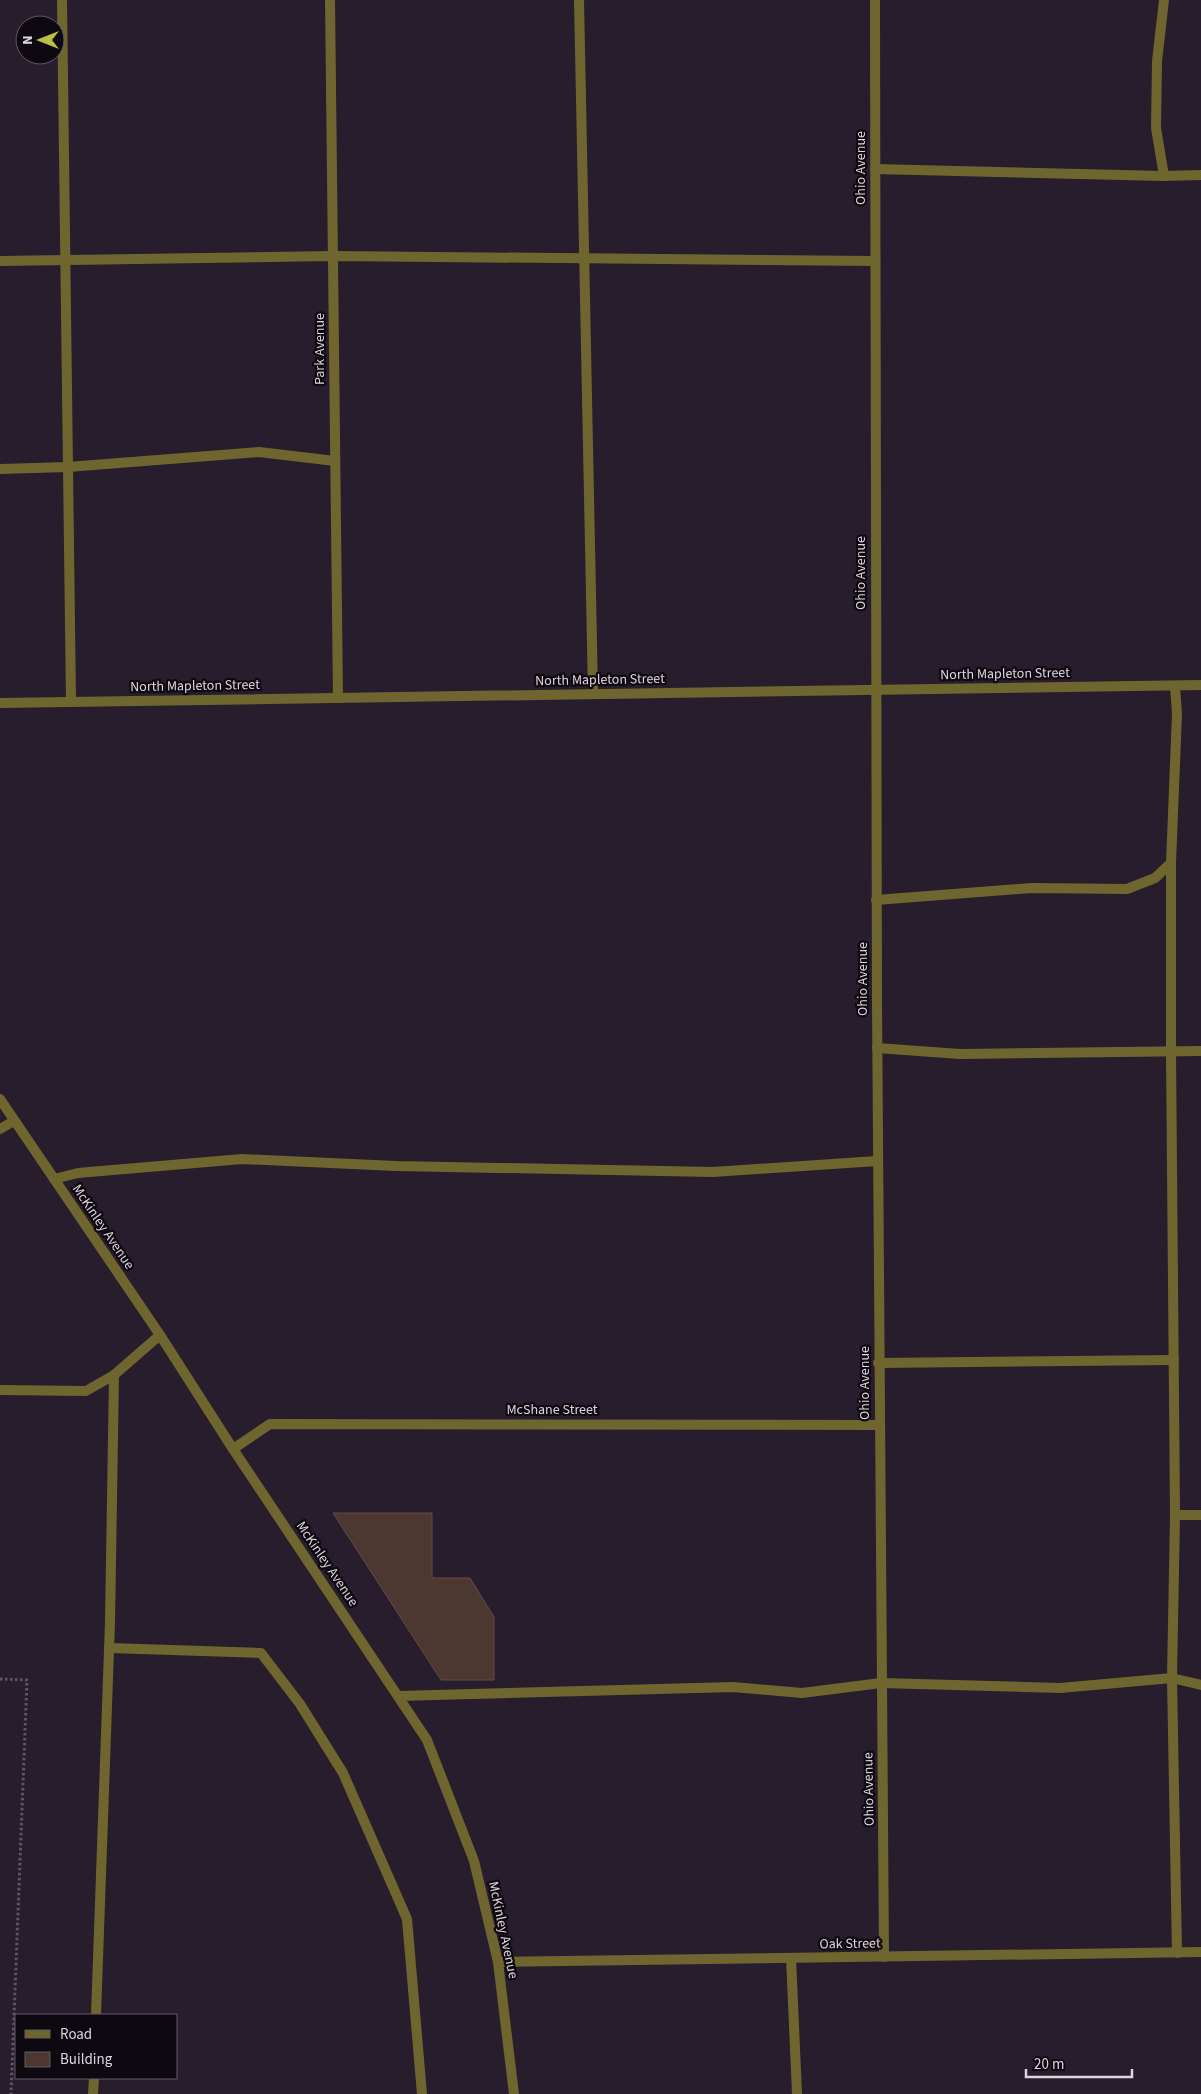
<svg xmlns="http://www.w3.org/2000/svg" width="1201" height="2094" viewBox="0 0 1201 2094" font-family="'Source Sans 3',sans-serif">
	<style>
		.building { fill: #4c3731; stroke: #644d47 }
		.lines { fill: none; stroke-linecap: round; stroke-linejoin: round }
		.path { stroke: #5f5663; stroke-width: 3; stroke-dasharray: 2.5 2.5; stroke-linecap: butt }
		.service { stroke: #6f662f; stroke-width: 10 }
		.minor { stroke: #6f662f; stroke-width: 10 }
		.tertiary { stroke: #6f662f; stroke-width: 10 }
		.labels { text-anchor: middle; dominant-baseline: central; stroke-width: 4.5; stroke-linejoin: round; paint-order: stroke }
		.street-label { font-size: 14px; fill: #ddd6e0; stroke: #0e0910 }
	</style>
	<rect width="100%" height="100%" fill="#281d2c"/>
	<path class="building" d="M333 1513H432V1578H470L494 1617V1680H441Z"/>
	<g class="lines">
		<path class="path" d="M0 1679 27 1680 11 2094"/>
		<g class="service">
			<path d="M62 0 71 702"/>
			<path d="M579 0 593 694"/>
			<path d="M875 169 1164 176 1201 175"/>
			<path d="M1164 176 1156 128 1157 61 1164 0"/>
			<path d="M0 261 333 256 875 261"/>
			<path d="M0 469 68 467 259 452 335 461"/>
			<path d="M1175 686 1177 714 1171 863V1051L1175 1515 1172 1678 1177 1953"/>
			<path d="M876 900 1031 888 1127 889 1155 878 1171 863"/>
			<path d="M877 1048 960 1054 1201 1051"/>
			<path d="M54 1179 78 1173 242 1159 396 1166 713 1172 877 1161"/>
			<path d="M878 1363 1174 1360"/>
			<path d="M0 1390 86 1391 114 1375"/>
			<path d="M1175 1515H1201"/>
			<path d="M109 1648 261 1653 300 1704 343 1773 407 1919 422 2094"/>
			<path d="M398 1696 733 1687 802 1693 881 1683 1060 1688 1172 1678 1201 1685"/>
			<path d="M791 1958 797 2094"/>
			<path d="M96 2015 110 1622 114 1375 160 1335"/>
			<path d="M93 2094 94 2078"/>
		</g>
		<g class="minor">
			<path d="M330 0 338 698"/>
			<path d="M875 0C875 652 877 1305 884 1957"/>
			<path d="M0 703 1201 685"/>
			<path d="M0 1129 14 1121"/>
			<path d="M233 1449 270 1424 878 1425"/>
			<path d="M498 1962 1201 1952"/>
		</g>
		<path class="tertiary" d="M0 1099 160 1335 233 1449 427 1740 474 1861 498 1962 514 2094"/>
	</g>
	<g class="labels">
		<g class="street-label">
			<text transform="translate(861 168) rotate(-90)">Ohio Avenue</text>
			<text transform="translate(320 349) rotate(-90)">Park Avenue</text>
			<text transform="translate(861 573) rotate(-90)">Ohio Avenue</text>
			<text transform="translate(1005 674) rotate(-1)">North Mapleton Street</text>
			<text transform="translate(600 680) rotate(-1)">North Mapleton Street</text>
			<text transform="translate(195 686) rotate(-1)">North Mapleton Street</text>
			<text transform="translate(863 979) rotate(-90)">Ohio Avenue</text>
			<text transform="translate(103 1227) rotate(56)">McKinley Avenue</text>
			<text transform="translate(865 1383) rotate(-90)">Ohio Avenue</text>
			<text x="552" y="1410">McShane Street</text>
			<text transform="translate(327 1564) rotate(56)">McKinley Avenue</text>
			<text transform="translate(869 1789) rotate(-91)">Ohio Avenue</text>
			<text transform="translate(503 1930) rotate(78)">McKinley Avenue</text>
			<text transform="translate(850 1944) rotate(-1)">Oak Street</text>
		</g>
	</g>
	<rect x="15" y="2014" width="162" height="65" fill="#0e0910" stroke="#615b63"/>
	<rect x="25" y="2030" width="25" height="8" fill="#6f662f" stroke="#615b63"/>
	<text x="60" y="2039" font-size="15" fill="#ddd6e0">Road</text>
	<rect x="25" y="2052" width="25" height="15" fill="#4c3731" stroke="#615b63"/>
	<text x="60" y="2064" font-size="15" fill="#ddd6e0">Building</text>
	<g transform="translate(40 40) rotate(270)"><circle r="24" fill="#0e0910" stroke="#615b63"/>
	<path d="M0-4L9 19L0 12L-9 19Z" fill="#bbc045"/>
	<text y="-8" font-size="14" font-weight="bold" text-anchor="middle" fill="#ddd6e0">N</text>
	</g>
	<path d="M1026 2069v8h106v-8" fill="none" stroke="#ddd6e0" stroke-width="2.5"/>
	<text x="1034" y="2069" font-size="15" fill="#ddd6e0" stroke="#0e0910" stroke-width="4" paint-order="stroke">20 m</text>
</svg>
